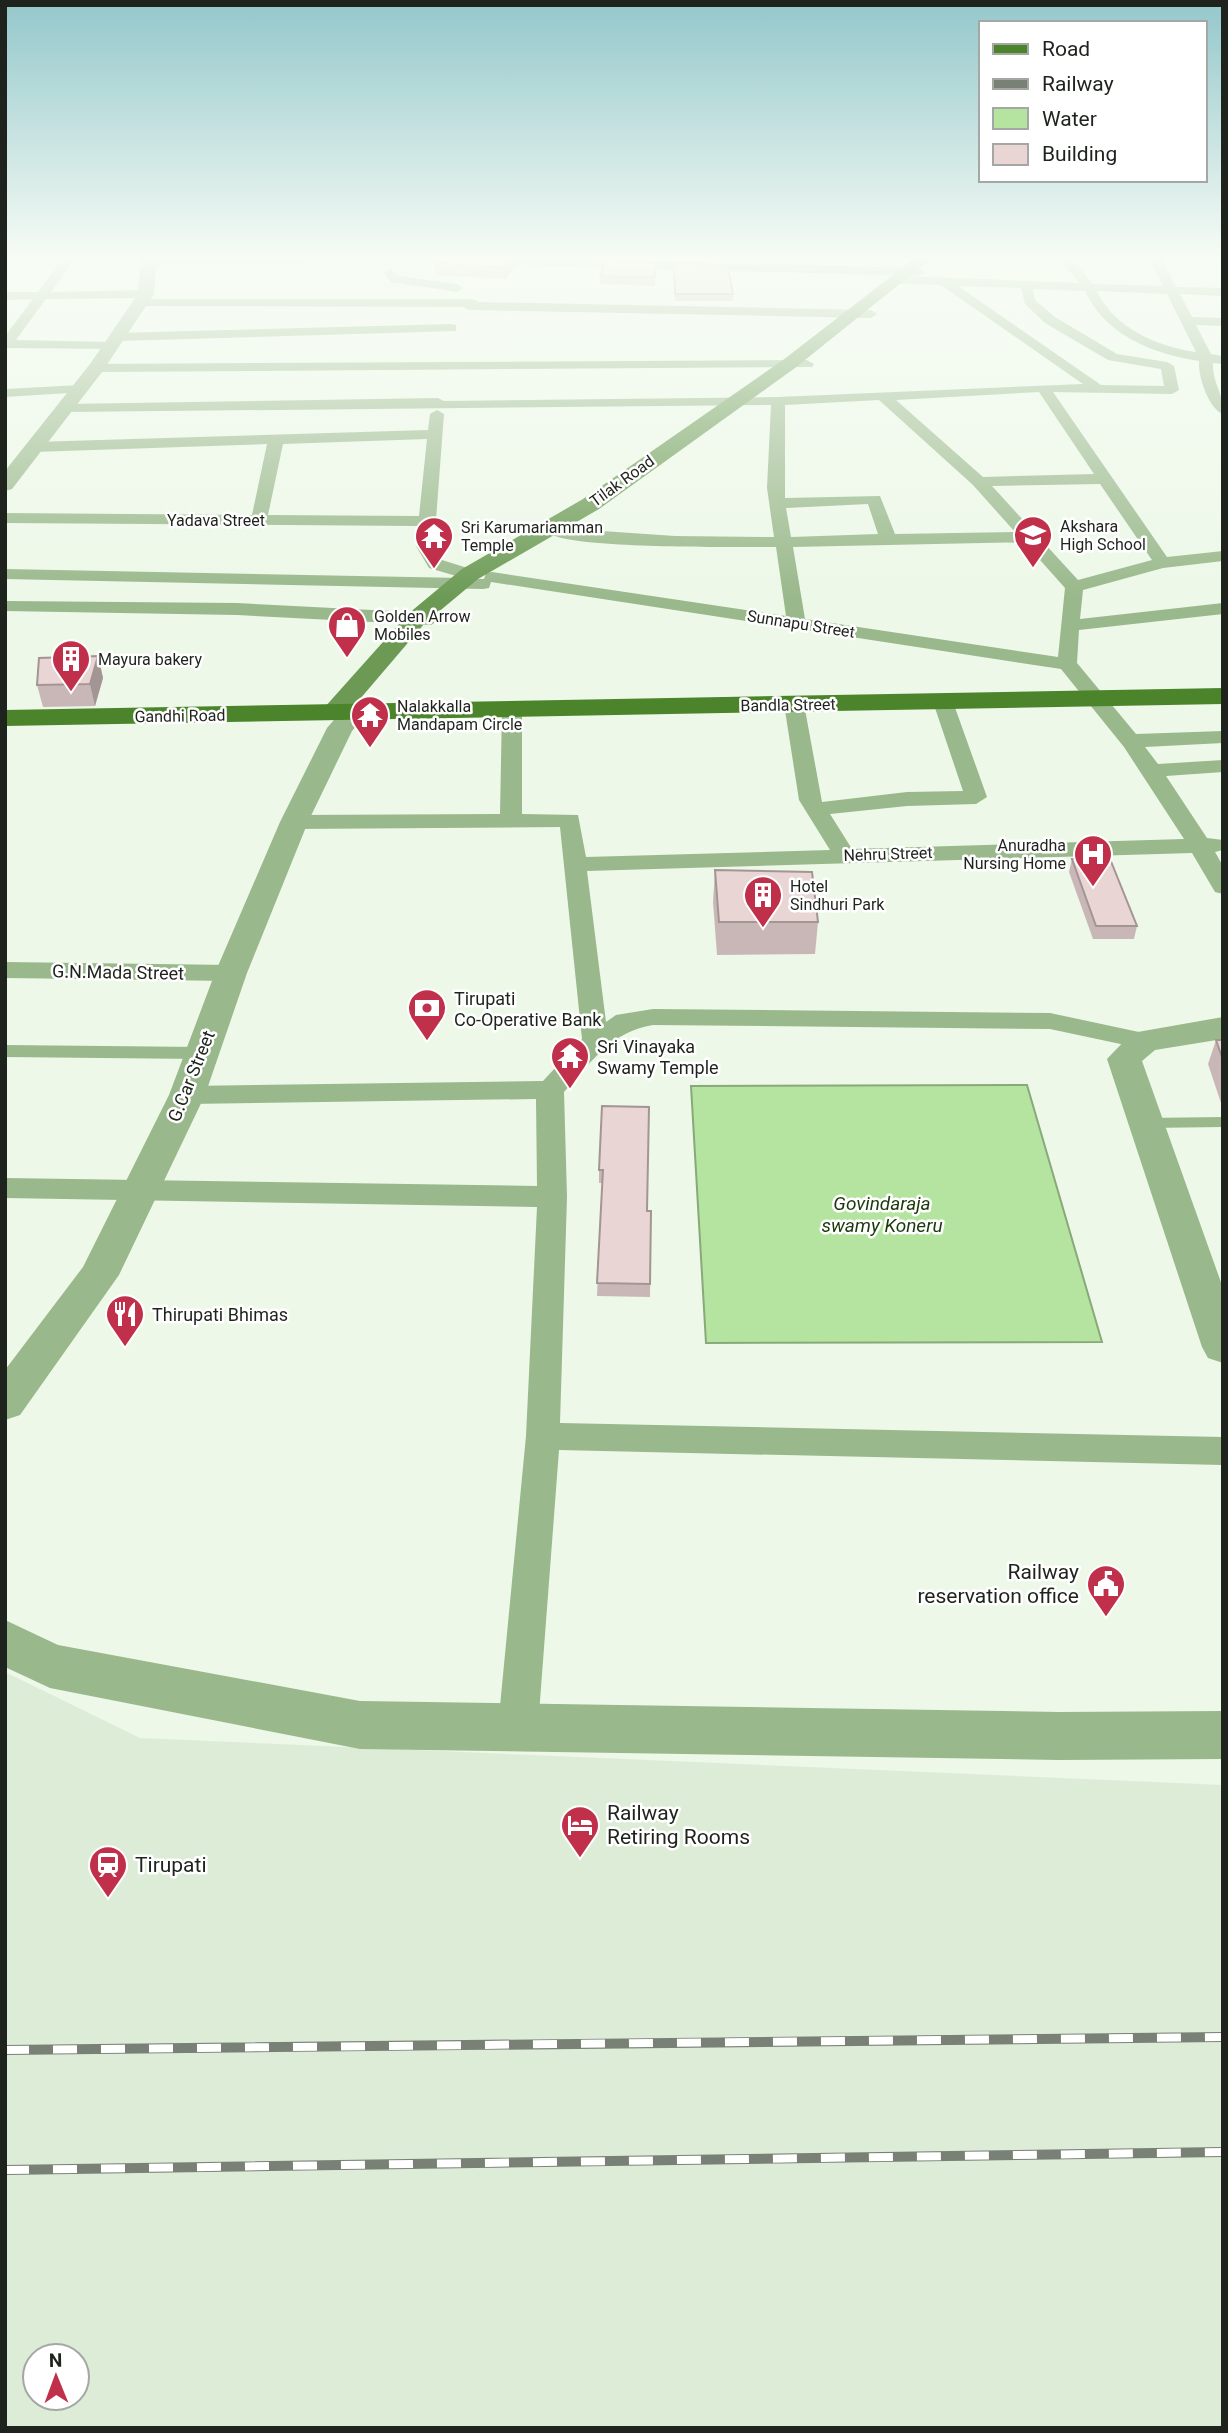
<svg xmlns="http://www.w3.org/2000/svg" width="1228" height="2433" viewBox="0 0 1228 2433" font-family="Roboto,sans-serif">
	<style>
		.built { fill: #ddecd6; fill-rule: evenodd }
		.water { fill: #b5e3a0; stroke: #88a979; stroke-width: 2 }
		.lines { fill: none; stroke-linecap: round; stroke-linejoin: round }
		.service { fill: #99b88b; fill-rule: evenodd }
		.pedestrian { fill: #99b88b; fill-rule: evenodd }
		.minor { fill: #99b88b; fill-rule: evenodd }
		.tertiary { fill: #99b88b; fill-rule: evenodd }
		.secondary { fill: #6c9a55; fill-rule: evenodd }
		.primary { fill: #4b842a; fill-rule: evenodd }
		.rail-casing { stroke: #798076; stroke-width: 10 }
		.rail { stroke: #fff; stroke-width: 8; stroke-dasharray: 24; stroke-linecap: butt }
		.wall { fill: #c9b7b7 }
		.shaded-wall { fill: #a49595 }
		.building { fill: #ead5d5; stroke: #a49595; stroke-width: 2 }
		.labels { text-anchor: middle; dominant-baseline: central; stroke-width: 5; stroke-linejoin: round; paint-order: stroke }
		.far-street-label { font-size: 16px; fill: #1f231d; stroke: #fff }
		.far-poi-label { font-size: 16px; fill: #1f231d; stroke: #fff; text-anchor: start }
		.street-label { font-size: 18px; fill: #1f231d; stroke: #fff }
		.poi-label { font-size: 18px; fill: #1f231d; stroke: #fff; text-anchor: start }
		.water-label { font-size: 19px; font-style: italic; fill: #1c390b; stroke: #fff }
		.near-poi-label { font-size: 21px; fill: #1f231d; stroke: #fff; text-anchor: start }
	</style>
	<rect width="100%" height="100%" fill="#edf8e8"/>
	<path class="built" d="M5 1672 140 1738 1223 1785V2428H5ZM35 2356H77V2398H35Z"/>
	<path class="water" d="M1027 1085 1102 1342 706 1343 691 1086Z"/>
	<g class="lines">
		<path class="service" d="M1223 1117V1127L1146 1128 1139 1123 1146 1118Z"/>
		<path class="pedestrian" d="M5 1045 201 1047 211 1053 201 1059 5 1057Z"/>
		<g class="minor">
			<path d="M64 258H76L51 292 146 290 152 294 146 298 46 299 16 340 111 342 116 343V349L5 348V336L33 299 5 300V292H38Z"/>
			<path d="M147 258H541L919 268 925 272 919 276 417 262 149 265 143 261Z"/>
			<path d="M1063 258H1071L1093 284 1163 286 1149 258H1161L1176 287 1223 288V296L1180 294 1192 317 1223 318V326L1196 325 1211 354 1223 356V364L1213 363C1212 382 1223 391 1223 414 1208 408 1198 376 1199 361 1153 354 1105 335 1085 291L1033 289 1035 300 1055 317 1117 354 1167 362 1174 366 1179 390 1172 394 1053 392 1167 557 1223 551V561L1163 568 1083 590 1080 619 1223 603V614L1079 630 1077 663 1136 734 1223 731V743L1145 747 1158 764 1223 760V772L1166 776 1207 838 1223 840V850L1215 852 1223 866V894L1215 892 1192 853 587 871 606 1022 616 1015 653 1009 1050 1013 1153 1035 1157 1041 1153 1047 1144 1049 1050 1029 653 1025C612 1031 590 1063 564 1092L567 1197 560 1423 1223 1437V1465L559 1450 538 1727 532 1740 518 1745 504 1740 498 1727 526 1436 537 1207 5 1198V1178L537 1186 536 1099 187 1104 177 1101 173 1095 177 1089 187 1086 543 1081 582 1039 560 827 294 829 283 822 294 815 500 814 502 710 505 706 512 704 522 710V814L578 815 586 857 830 850 799 800 784 704 794 698 804 704 822 802 907 792 963 791 933 702 943 696 953 702 987 797 976 804 907 806 830 814 852 849 1184 839 1124 747 1061 669 491 582 489 588 483 589 5 579V569L463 578 429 568 416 546 418 526 5 523V513L252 515 267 444 34 452 26 447 34 442 428 430 430 414 437 410 444 414 434 546 442 560 477 571 480 575 477 579H484L486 573 492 572 786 616 776 547C744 547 564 549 550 533L558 528 675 536 774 537 767 488 771 405 65 412 58 408 65 404 438 398 444 401 778 397 1083 384 941 285 898 284 892 280 898 276 1080 283 1063 264ZM958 286 1021 288 1025 304 1045 323 1108 360 1161 369 1164 386 1101 385ZM1097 291 1167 294 1196 352C1158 347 1114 328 1097 291ZM1039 392 1094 474 983 477 896 400ZM879 400 973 485 1015 532 895 534 880 496 785 498V405ZM427 439 419 516 268 515 283 444ZM1100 484 1152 560 1078 580 992 486ZM868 504 878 534 791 537 786 508ZM1024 542 1065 588 1058 657 805 619 793 547Z"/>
			<path d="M390 269 399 276 457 284 463 288 457 292 391 282 384 273Z"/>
			<path d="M140 299H473L479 302 871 310 877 314 871 318 469 310 463 307 136 306 134 303Z"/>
			<path d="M451 324 456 325V331L117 341 110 337 117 333Z"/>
			<path d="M807 360 814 364 812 367 96 372 89 368 96 364Z"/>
			<path d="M80 385 87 389 85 392 5 397V389Z"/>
			<path d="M5 601 237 603 431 613 440 619 431 625 237 615 5 611Z"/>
			<path d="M5 962 231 965 240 968 244 973 240 978 231 981 5 978Z"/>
		</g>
		<g class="tertiary">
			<path d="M141 258H157L154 294 102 372 12 489 5 491V471L90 364 138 294Z"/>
			<path d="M354 705 363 707 367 713 352 731 308 822 247 973 205 1095 119 1275 20 1415 5 1420V1370L83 1267 169 1095 215 973 280 822 327 728 345 707Z"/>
			<path d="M1223 1017V1039L1155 1050 1142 1061 1223 1288V1363L1208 1358 1202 1347 1107 1059 1132 1033Z"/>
			<path d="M5 1620 58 1645 360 1701 1059 1712 1223 1711V1759L1059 1760 360 1749 50 1688 5 1667Z"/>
		</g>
		<path class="secondary" d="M915 258H932L795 368 599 509 478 579 424 624 342 720H324L320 714 324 708 408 614 462 569 583 499 783 360Z"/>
		<path class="primary" d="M1223 688V704L5 726V710Z"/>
		<defs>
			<g id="rail">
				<path d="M5 2050 1223 2037"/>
				<path d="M5 2170 1223 2152"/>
			</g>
		</defs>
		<use href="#rail" class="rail-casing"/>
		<use href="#rail" class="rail"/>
	</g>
	<g class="wall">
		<path d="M440 258H514V267L505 279 435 275V263Z"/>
		<path d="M711 258H792V262L711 260Z"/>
		<path d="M655 263V286L600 284V276Z"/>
		<path d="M674 265 733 294V301H675Z"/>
		<path d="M98 656 103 678 95 706 43 707 37 685Z"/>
		<path d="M1072 859 1137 926 1134 939H1093L1069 872Z"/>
		<path d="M715 870 818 922 815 954 717 955 713 902Z"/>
		<path d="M1216 1040H1223V1109L1208 1064Z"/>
		<path d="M602 1106 647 1211H651L650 1297 597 1296 602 1183H599V1170Z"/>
	</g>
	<g class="shaded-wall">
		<path d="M512 258H514V267L505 279 504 268Z"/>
		<path d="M98 656 103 678 95 706 90 684Z"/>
	</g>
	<g class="building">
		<path d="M440 258H512L504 268 435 263Z"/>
		<path d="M605 261 655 263V277L600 276Z"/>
		<path d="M674 265 728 267 733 294H675Z"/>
		<path d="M98 656 90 684 37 685 39 658Z"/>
		<path d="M1072 859H1110L1137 926H1096Z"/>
		<path d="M715 870 812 872 818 922H719Z"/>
		<path d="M1216 1040H1223V1060Z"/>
		<path d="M602 1106 649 1107 647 1211H651L650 1284 597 1283 603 1170H599Z"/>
	</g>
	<linearGradient id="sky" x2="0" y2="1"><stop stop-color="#93c7cb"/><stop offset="0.43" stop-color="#f7fcf5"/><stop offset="1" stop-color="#f7fcf5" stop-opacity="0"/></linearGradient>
	<rect width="1228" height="599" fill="url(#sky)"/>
	<defs>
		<symbol id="school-pin" viewBox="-11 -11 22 30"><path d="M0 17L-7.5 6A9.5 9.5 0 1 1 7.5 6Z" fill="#c1304b" stroke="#fff"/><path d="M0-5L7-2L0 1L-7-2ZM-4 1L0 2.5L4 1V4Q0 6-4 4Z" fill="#fff"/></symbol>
		<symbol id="temple-pin" viewBox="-11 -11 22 30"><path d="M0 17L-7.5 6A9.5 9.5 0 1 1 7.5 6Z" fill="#c1304b" stroke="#fff"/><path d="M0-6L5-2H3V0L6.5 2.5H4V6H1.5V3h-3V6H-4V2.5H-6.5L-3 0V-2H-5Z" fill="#fff"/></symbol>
		<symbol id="shop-pin" viewBox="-11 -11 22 30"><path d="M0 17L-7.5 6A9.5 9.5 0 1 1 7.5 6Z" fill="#c1304b" stroke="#fff"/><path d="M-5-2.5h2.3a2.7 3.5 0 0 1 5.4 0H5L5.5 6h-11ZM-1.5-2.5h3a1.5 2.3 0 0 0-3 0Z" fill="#fff"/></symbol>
		<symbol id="building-pin" viewBox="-11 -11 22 30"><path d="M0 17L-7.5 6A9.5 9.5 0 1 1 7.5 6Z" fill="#c1304b" stroke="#fff"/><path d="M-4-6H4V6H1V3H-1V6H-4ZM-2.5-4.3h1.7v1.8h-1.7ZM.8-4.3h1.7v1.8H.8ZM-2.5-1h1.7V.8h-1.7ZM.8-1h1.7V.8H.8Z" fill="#fff"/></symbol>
		<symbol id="hospital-pin" viewBox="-11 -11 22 30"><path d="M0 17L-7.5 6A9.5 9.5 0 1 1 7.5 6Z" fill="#c1304b" stroke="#fff"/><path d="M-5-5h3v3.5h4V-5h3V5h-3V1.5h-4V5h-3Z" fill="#fff"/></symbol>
		<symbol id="bank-pin" viewBox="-11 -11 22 30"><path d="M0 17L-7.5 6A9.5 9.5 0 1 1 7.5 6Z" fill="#c1304b" stroke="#fff"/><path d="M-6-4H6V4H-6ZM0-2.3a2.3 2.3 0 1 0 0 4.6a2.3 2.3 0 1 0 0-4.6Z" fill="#fff"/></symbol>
		<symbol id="restaurant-pin" viewBox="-11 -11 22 30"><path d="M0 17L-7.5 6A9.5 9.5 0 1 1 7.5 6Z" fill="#c1304b" stroke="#fff"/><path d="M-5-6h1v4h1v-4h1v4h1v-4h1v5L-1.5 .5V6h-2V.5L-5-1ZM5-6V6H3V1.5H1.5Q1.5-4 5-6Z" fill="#fff"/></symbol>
		<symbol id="civic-pin" viewBox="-11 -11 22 30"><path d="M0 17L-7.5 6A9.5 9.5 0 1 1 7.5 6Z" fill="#c1304b" stroke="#fff"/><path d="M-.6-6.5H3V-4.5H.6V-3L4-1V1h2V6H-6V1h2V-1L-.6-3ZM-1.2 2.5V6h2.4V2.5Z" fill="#fff"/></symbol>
		<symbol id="hotel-pin" viewBox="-11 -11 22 30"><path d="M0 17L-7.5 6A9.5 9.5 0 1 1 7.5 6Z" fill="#c1304b" stroke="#fff"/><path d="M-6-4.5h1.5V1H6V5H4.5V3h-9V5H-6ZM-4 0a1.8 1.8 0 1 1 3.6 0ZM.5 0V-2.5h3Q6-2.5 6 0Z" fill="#fff"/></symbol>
		<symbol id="station-pin" viewBox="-11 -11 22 30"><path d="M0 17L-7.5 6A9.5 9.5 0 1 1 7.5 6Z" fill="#c1304b" stroke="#fff"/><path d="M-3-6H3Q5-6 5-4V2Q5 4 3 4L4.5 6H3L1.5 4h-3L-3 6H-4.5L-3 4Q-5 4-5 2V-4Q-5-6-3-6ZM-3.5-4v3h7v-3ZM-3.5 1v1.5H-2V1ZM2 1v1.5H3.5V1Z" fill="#fff"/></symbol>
	</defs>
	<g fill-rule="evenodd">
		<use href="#school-pin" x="1011" y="513" width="44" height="60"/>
		<use href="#temple-pin" x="412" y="514" width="44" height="60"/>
		<use href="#shop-pin" x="325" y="603" width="44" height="60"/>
		<use href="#building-pin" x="49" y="637" width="44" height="60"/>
		<use href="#temple-pin" x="348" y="693" width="44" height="60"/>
		<use href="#hospital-pin" x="1071" y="832" width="44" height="60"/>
		<use href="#building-pin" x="741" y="873" width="44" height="60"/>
		<use href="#bank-pin" x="405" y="986" width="44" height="60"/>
		<use href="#temple-pin" x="548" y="1034" width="44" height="60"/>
		<use href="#restaurant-pin" x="103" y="1292" width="44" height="60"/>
		<use href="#civic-pin" x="1084" y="1562" width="44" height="60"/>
		<use href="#hotel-pin" x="558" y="1803" width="44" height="60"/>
		<use href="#station-pin" x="86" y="1843" width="44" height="60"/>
	</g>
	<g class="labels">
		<g class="far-street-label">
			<text transform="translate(622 481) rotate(-36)">Tilak Road</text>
			<text x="216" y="520">Yadava Street</text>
			<text transform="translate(801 624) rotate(9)">Sunnapu Street</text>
			<text transform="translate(788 705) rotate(-1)">Bandla Street</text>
			<text transform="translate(180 716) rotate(-1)">Gandhi Road</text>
			<text transform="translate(888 854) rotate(-2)">Nehru Street</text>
		</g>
		<g class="far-poi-label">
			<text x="1060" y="526">Akshara<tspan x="1060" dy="18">High School</tspan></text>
			<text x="461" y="527">Sri Karumariamman<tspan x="461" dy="18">Temple</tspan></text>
			<text x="374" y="616">Golden Arrow<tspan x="374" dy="18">Mobiles</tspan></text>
			<text x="98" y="659">Mayura bakery</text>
			<text x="397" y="706">Nalakkalla<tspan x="397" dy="18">Mandapam Circle</tspan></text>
			<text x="1066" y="845" text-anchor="end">Anuradha<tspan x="1066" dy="18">Nursing Home</tspan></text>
			<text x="790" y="886">Hotel<tspan x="790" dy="18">Sindhuri Park</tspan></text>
		</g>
		<g class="street-label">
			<text transform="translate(118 972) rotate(1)">G.N.Mada Street</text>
			<text transform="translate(191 1076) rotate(-68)">G.Car Street</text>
		</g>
		<g class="poi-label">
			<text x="454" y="998">Tirupati<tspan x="454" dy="21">Co-Operative Bank</tspan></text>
			<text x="597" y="1046">Sri Vinayaka<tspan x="597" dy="21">Swamy Temple</tspan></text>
			<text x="152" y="1314">Thirupati Bhimas</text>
		</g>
		<g class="water-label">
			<text x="882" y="1203">Govindaraja<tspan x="882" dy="22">swamy Koneru</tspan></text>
		</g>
		<g class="near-poi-label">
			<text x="1079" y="1572" text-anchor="end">Railway<tspan x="1079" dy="24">reservation office</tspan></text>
			<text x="607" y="1813">Railway<tspan x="607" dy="24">Retiring Rooms</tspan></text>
			<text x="135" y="1865">Tirupati</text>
		</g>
	</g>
	<rect width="1228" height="2433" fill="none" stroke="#1f231d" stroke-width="14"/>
	<rect x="979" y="21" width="228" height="161" fill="#ffffff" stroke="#a5a7a5" stroke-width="2"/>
	<rect x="993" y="44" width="35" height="10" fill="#4b842a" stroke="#a5a7a5" stroke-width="2"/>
	<text x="1042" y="56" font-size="21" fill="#1f231d">Road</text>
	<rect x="993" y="79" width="35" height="10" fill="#798076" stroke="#a5a7a5" stroke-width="2"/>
	<text x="1042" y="91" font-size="21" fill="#1f231d">Railway</text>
	<rect x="993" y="108" width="35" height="21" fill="#b5e3a0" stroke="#a5a7a5" stroke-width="2"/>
	<text x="1042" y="126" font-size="21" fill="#1f231d">Water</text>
	<rect x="993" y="144" width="35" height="21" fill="#ead5d5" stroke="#a5a7a5" stroke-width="2"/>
	<text x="1042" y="161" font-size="21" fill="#1f231d">Building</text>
	<g transform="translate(56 2377) rotate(359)"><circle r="33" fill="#ffffff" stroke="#a5a7a5" stroke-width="2"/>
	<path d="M0-5L12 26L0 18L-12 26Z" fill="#c1304b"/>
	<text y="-10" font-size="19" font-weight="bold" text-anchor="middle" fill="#1f231d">N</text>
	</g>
</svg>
